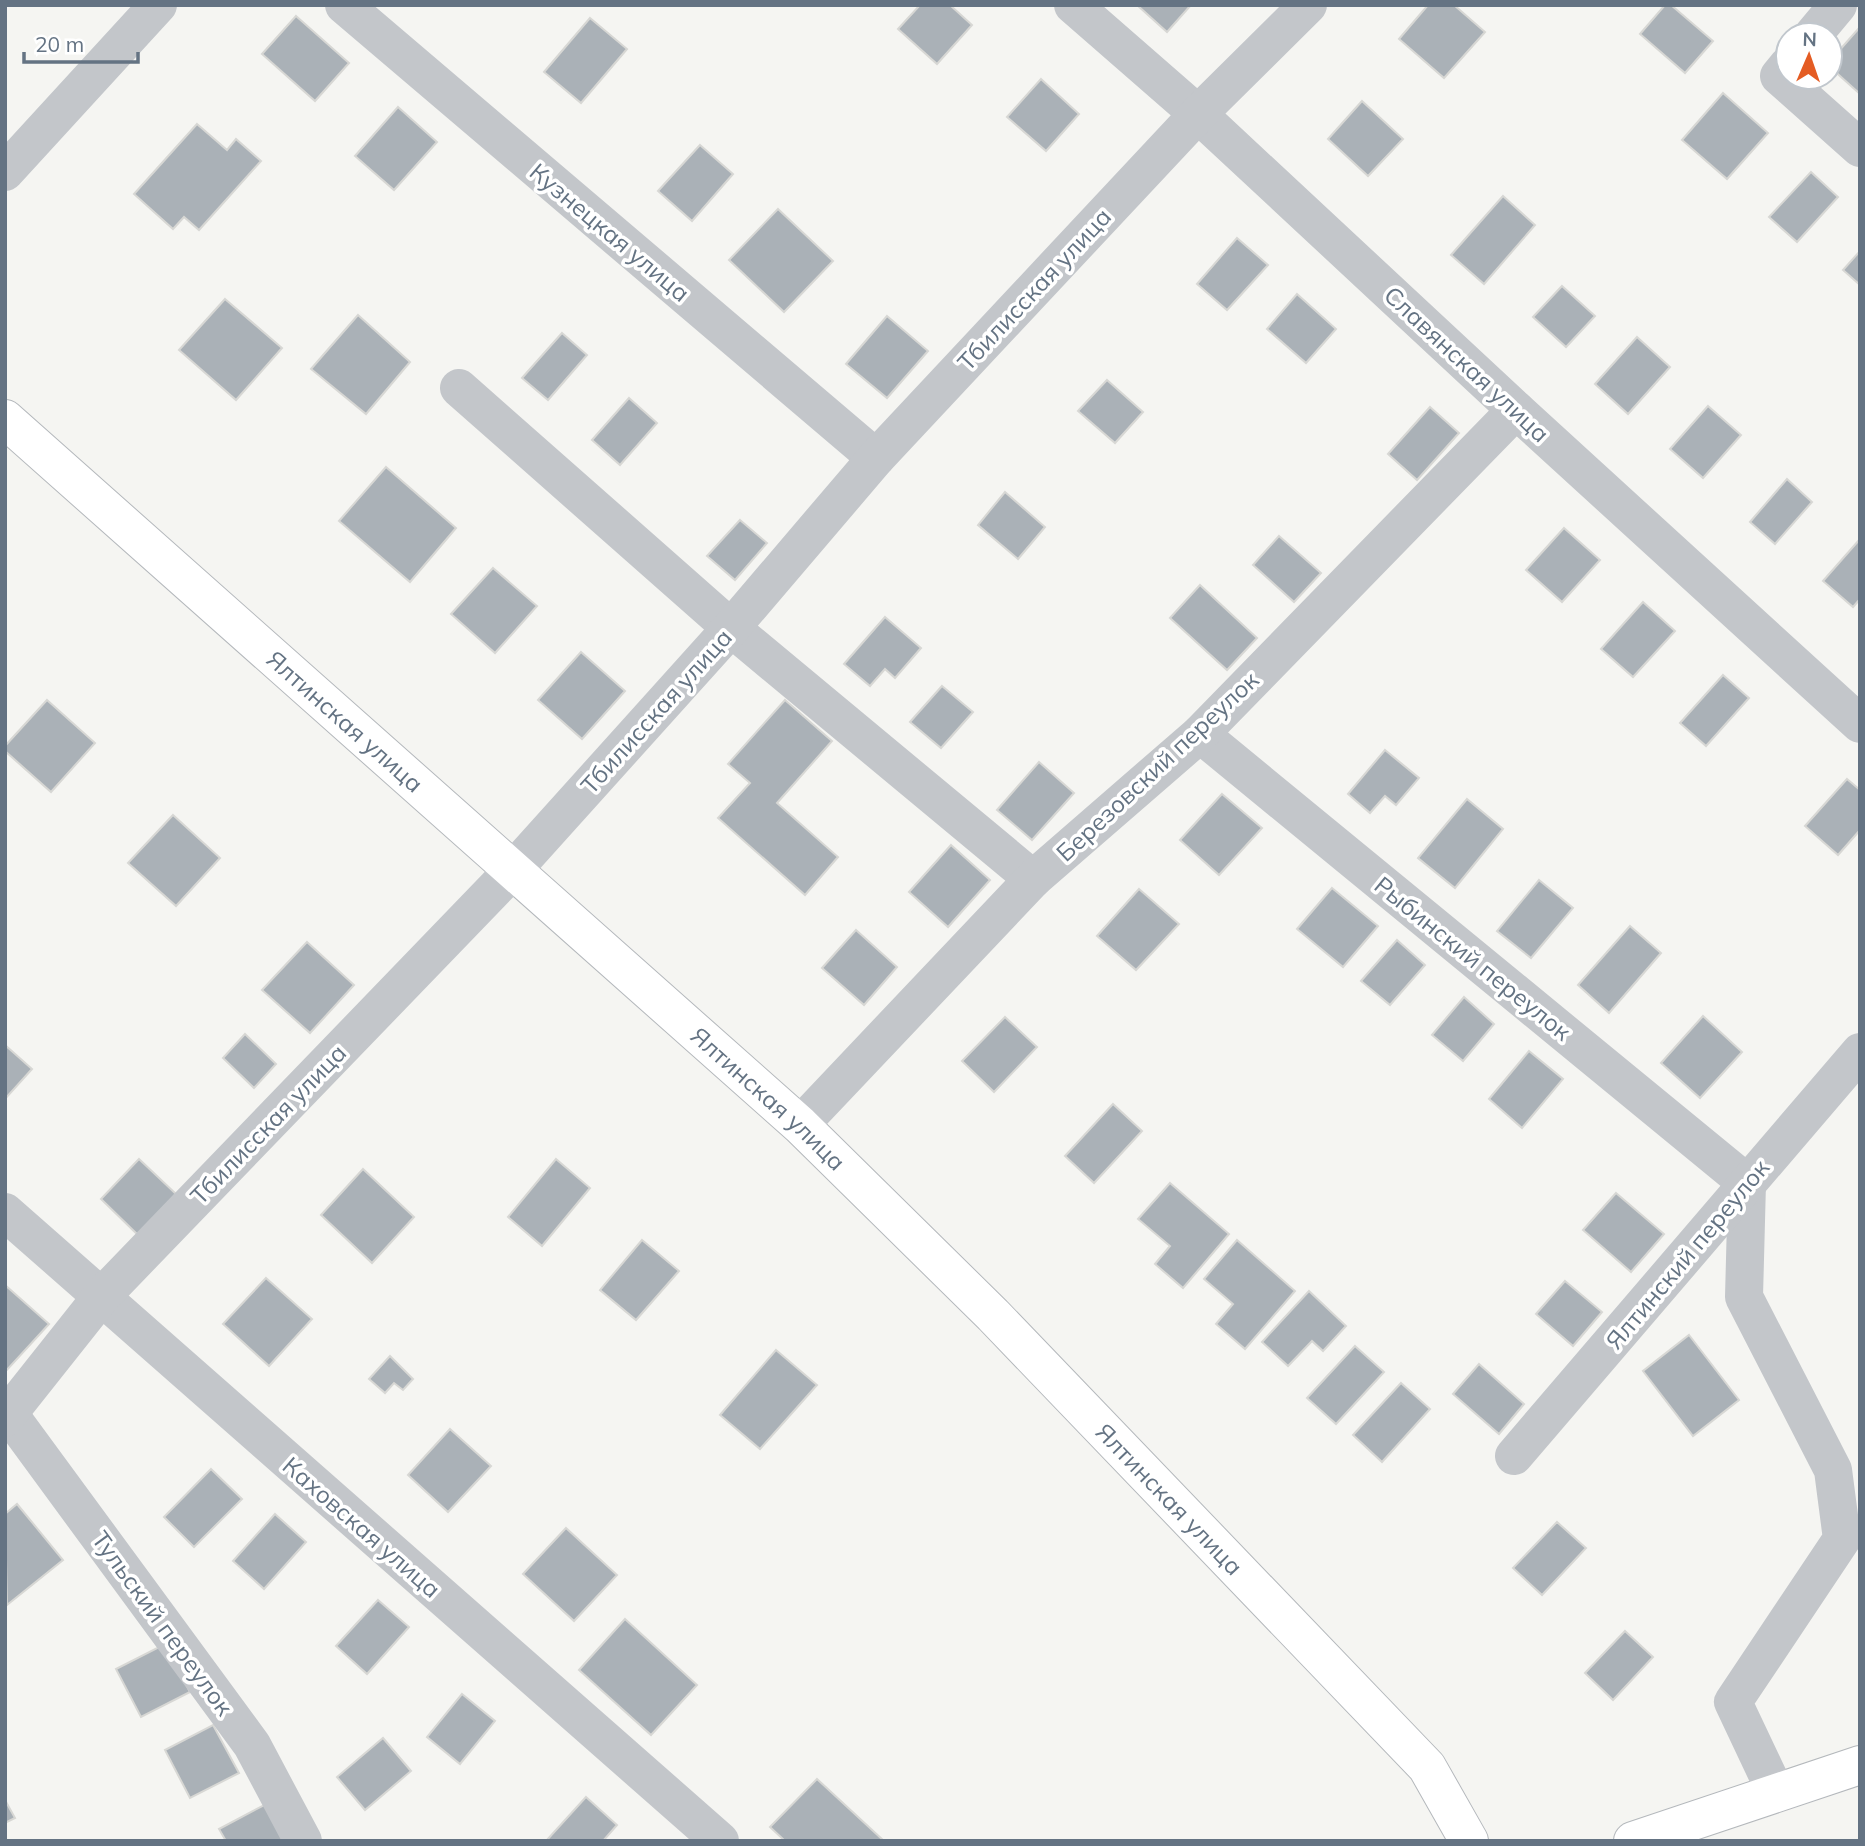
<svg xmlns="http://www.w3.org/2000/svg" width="1865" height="1846" viewBox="0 0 1865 1846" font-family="Mulish,sans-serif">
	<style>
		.building { fill: #aab1b7; stroke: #d7d7d4; stroke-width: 2 }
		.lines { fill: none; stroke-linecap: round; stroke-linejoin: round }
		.major-casing { stroke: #b4b8bc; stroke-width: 40 }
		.minor { stroke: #c3c6ca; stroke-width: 38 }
		.major { stroke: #fff; stroke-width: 38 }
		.labels { text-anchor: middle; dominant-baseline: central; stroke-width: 7; stroke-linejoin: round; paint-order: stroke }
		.street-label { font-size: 24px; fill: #647383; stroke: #fff }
	</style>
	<rect width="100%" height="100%" fill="#f5f5f2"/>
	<g class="building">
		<path d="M920 5H950L972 25 937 64 898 29Z"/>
		<path d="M1137 5H1191L1167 32Z"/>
		<path d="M1428 5H1454L1485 32 1444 78 1399 39Z"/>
		<path d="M1665 5H1671L1713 41 1685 73 1640 34Z"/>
		<path d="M296 16 349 63 315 101 262 54Z"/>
		<path d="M590 18 627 49 581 103 544 72Z"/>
		<path d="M1860 27V94L1830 67V61Z"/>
		<path d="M1041 79 1079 114 1046 151 1007 117Z"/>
		<path d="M1723 93 1768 133 1727 179 1682 140Z"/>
		<path d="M1362 101 1403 139 1368 176 1328 139Z"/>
		<path d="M398 107 437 142 394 190 355 156Z"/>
		<path d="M197 124 227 150 236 139 261 161 199 230 184 217 173 229 134 194Z"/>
		<path d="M700 145 733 174 692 221 658 191Z"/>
		<path d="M1811 172 1838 197 1797 242 1769 217Z"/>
		<path d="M1503 196 1535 225 1484 284 1451 255Z"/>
		<path d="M778 209 833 261 784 312 729 260Z"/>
		<path d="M1237 238 1268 265 1227 310 1197 284Z"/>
		<path d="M1860 251V285L1843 270Z"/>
		<path d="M1562 286 1595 316 1566 347 1533 317Z"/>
		<path d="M1297 294 1336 329 1306 363 1267 329Z"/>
		<path d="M225 299 282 348 236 400 179 350Z"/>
		<path d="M358 315 410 362 366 414 311 369Z"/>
		<path d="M887 316 928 351 887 398 846 364Z"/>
		<path d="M562 333 587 355 548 400 522 378Z"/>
		<path d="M1637 337 1670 367 1628 414 1595 384Z"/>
		<path d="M1107 380 1143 412 1115 443 1078 411Z"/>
		<path d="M629 398 657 423 620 465 592 440Z"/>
		<path d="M1708 406 1741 435 1703 478 1670 449Z"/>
		<path d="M1430 407 1459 433 1417 480 1388 454Z"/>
		<path d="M386 467 456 528 410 582 339 521Z"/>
		<path d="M1787 479 1812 502 1775 544 1750 522Z"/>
		<path d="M1005 492 1045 527 1018 559 978 525Z"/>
		<path d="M740 520 767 543 735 580 707 556Z"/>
		<path d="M1564 528 1600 560 1562 602 1526 570Z"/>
		<path d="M1279 536 1321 573 1294 602 1253 565Z"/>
		<path d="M1860 539V599L1853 607 1823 581Z"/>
		<path d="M493 568 537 606 495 653 451 614Z"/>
		<path d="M1200 585 1257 638 1227 670 1170 618Z"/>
		<path d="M1643 602 1675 631 1633 677 1601 649Z"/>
		<path d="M885 617 921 648 895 678 885 669 870 686 844 664Z"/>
		<path d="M581 652 625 691 582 739 538 700Z"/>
		<path d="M1723 675 1749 698 1706 746 1680 723Z"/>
		<path d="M942 686 973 712 941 748 910 722Z"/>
		<path d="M47 700 95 743 51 792 5 751V746Z"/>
		<path d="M785 700 832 741 777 803 838 857 805 895 718 818 750 783 728 764Z"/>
		<path d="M1385 750 1419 778 1396 805 1385 796 1370 813 1348 794Z"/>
		<path d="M1039 762 1074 793 1032 840 997 810Z"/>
		<path d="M1847 779 1860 790V830L1838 855 1805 826Z"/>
		<path d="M1222 794 1262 828 1219 875 1180 840Z"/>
		<path d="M1467 799 1503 829 1455 888 1418 858Z"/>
		<path d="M173 815 220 858 176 906 128 863Z"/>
		<path d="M951 845 990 880 948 927 909 892Z"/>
		<path d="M1539 880 1573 908 1531 958 1497 931Z"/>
		<path d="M1332 888 1378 926 1343 967 1297 929Z"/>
		<path d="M1139 889 1179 924 1136 970 1097 936Z"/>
		<path d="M1630 926 1661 953 1609 1013 1578 985Z"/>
		<path d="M856 930 897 967 864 1005 822 968Z"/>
		<path d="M1397 940 1425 965 1390 1005 1361 981Z"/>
		<path d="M307 942 354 985 310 1033 262 990Z"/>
		<path d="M1464 997 1494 1024 1463 1061 1432 1035Z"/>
		<path d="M1703 1016 1742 1052 1700 1098 1661 1063Z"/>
		<path d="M1005 1017 1037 1047 994 1092 962 1061Z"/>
		<path d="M245 1034 276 1064 254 1088 223 1058Z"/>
		<path d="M5 1045 32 1069 5 1099Z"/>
		<path d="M1529 1051 1563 1079 1522 1128 1489 1099Z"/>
		<path d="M1113 1104 1142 1131 1094 1183 1065 1156Z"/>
		<path d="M139 1159 176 1194 138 1235 101 1199Z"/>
		<path d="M556 1159 590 1188 542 1246 508 1217Z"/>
		<path d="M363 1169 414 1217 372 1263 321 1215Z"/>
		<path d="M1170 1183 1229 1234 1183 1288 1155 1264 1170 1246 1138 1219Z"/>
		<path d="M1616 1193 1664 1234 1631 1272 1583 1230Z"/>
		<path d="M642 1240 679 1271 636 1320 600 1290Z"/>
		<path d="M1237 1240 1295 1291 1245 1349 1216 1324 1233 1304 1204 1279Z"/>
		<path d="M266 1278 312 1319 269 1366 223 1324Z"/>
		<path d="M1565 1281 1602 1312 1573 1346 1536 1314Z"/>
		<path d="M5 1285 49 1324 5 1372Z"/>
		<path d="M1309 1291 1346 1326 1323 1351 1312 1341 1288 1366 1262 1342Z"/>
		<path d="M1689 1335 1739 1400 1693 1436 1643 1371Z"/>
		<path d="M1355 1346 1384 1372 1336 1424 1307 1398Z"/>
		<path d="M776 1350 817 1385 760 1449 720 1415Z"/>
		<path d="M390 1356 413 1379 403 1390 394 1383 385 1393 369 1379Z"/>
		<path d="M1479 1364 1524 1404 1499 1434 1453 1394Z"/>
		<path d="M1401 1383 1430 1409 1382 1462 1353 1435Z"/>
		<path d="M450 1429 491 1466 448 1512 408 1475Z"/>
		<path d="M211 1469 242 1499 194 1547 164 1517Z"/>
		<path d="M17 1504 63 1560 7 1605 5 1514Z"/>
		<path d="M275 1514 306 1542 264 1589 233 1561Z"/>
		<path d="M1557 1522 1586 1548 1542 1595 1513 1568Z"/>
		<path d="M566 1528 617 1575 574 1621 523 1574Z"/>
		<path d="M378 1600 409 1627 367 1674 336 1646Z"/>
		<path d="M625 1619 697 1685 651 1735 579 1670Z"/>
		<path d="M1625 1631 1653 1657 1613 1700 1585 1673Z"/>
		<path d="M165 1644 190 1692 141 1717 116 1669Z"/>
		<path d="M462 1694 495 1721 460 1764 427 1737Z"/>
		<path d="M213 1725 239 1773 190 1798 165 1750Z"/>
		<path d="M383 1738 411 1771 365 1810 337 1777Z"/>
		<path d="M817 1779 884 1841H785L770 1827Z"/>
		<path d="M586 1797 617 1825 603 1841H546Z"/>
		<path d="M5 1800 15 1818 5 1823Z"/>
		<path d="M268 1803 287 1841H226L219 1829Z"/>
	</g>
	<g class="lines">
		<defs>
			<g id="major">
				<path id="s1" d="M5 419 800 1125 993 1315 1427 1767 1469 1841"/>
				<path d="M1633 1841 1860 1765"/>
			</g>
		</defs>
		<use href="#major" class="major-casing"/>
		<g class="minor">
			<path d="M344 5 876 458"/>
			<path d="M1073 5 1198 114 1516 410 1860 724"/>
			<path d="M1813 35 1838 5"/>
			<path d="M1788 65 1779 76 1860 148"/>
			<path d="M5 172 158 5"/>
			<path d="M459 388 731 628 1033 879"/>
			<path d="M1200 734 1747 1183 1744 1297 1833 1470 1842 1539 1733 1702 1776 1793"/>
			<path d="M800 1125 1033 879 1200 734 1516 410"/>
			<path d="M5 1212 720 1841"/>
			<path d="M9 1414 252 1745 303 1841"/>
			<path d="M5 1418 101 1297 514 869 731 628 876 458 1198 114 1308 5"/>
			<path d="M1514 1456 1860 1052"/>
		</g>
		<use href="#major" class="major"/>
	</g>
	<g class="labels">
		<g class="street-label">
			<text transform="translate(610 232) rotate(40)">Кузнецкая улица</text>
			<text transform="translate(1034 289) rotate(-47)">Тбилисская улица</text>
			<text transform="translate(1467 364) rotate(43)">Славянская улица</text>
			<text transform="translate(656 711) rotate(-48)">Тбилисская улица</text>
			<text stroke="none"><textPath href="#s1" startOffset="455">Ялтинская улица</textPath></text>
			<text transform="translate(1157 766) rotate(-43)">Березовский переулок</text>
			<text transform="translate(1473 958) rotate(39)">Рыбинский переулок</text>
			<text stroke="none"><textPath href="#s1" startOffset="1022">Ялтинская улица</textPath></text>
			<text transform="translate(268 1124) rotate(-46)">Тбилисская улица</text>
			<text transform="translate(1687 1254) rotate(-50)">Ялтинский переулок</text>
			<text stroke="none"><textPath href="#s1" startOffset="1589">Ялтинская улица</textPath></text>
			<text transform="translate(362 1527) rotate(41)">Каховская улица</text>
			<text transform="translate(163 1623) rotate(54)">Тульский переулок</text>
		</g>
	</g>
	<rect width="1865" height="1846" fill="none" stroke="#647383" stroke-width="14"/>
	<g transform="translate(1809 56) rotate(2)"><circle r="33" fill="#ffffff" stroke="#c1c7cd" stroke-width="2"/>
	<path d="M0-5L12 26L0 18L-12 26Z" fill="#e45c23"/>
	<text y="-10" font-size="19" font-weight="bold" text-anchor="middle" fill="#647383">N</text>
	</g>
	<path d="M24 52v10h114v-10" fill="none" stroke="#647383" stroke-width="3.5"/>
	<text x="35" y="52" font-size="21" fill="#647383" stroke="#ffffff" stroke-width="5" paint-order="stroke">20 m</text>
</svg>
